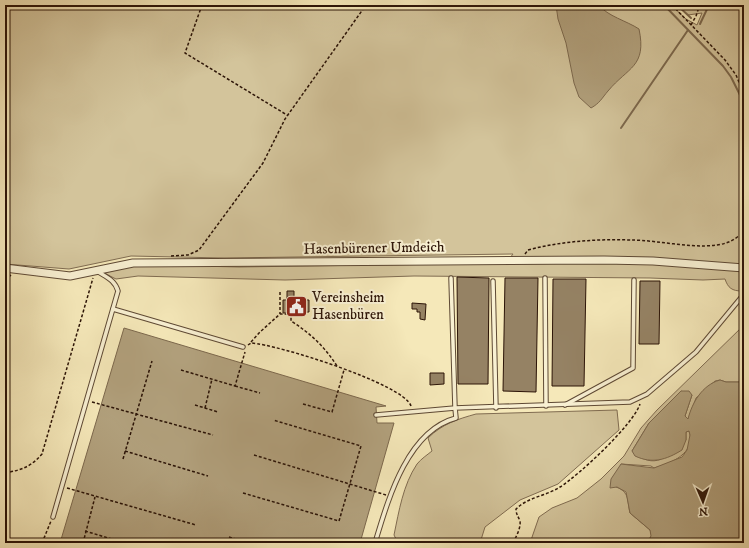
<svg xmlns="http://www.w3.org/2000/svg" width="749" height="548" viewBox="0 0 749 548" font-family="'IM FELL DW Pica',serif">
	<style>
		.green { fill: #d3c49b; stroke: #806c51 }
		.water { fill: #b1a07c; stroke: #7c684d }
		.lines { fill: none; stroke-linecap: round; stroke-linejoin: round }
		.stream { stroke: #7c684d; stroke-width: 2 }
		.building { fill: #958264; stroke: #2c1407 }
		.lane-casing { stroke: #5e4934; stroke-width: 5.5 }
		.street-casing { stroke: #5e4934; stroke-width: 9 }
		.path { stroke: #2c1407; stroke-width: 1.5; stroke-dasharray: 3 2; stroke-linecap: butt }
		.lane { stroke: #f8f0d2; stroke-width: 3.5 }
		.street { stroke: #f8f0d2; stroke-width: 7 }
		.labels { text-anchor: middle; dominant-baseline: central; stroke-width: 4; stroke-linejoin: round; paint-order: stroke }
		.street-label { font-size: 15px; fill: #2c1407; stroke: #f8f0d2 }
		.poi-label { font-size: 15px; fill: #2c1407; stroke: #f8f0d2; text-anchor: start }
	</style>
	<rect width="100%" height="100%" fill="#f5e8b9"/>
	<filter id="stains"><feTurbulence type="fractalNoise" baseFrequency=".005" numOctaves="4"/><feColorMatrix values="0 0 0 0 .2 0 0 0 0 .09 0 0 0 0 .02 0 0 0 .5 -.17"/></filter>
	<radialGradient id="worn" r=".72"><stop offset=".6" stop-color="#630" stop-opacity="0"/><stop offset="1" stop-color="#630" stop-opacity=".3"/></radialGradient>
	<g class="green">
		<path d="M5 5H671L686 19 697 25 702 13 688 15 678 5H744V299L742 291C732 291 728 288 725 279L703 280 650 278 414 276 285 280 138 276 116 279 102 272 133 266 154 265 239 267 506 263 513 254 224 258 131 256 69 269 5 264Z"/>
		<path d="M744 325V382H726L720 380 715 381 696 398 688 420 685 416 692 395 681 391 649 423 632 451C655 471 667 457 686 440V432L689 431C697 453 670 464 654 468L651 466 621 464 616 487C630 492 627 501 630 513L650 530 652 535 647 543H530L539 517 552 508 577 498 601 479 624 456 641 428 657 410Z"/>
		<path d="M617 410 619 430 558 484 520 500 485 527 480 543H398L394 535C399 511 403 485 417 464 421 459 427 455 432 451L428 438C442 424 458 419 476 414Z"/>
	</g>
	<g class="water">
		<path d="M556 5H599C607 16 627 21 639 29 647 67 628 67 608 91 602 98 600 103 591 108L579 97 574 83 566 43 558 19Z"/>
		<path d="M124 328 386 406 376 407 377 423H394L360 543H60Z"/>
		<path d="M720 380 726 382H744V543H647L651 536 650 530 630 513 626 492 617 487 610 488 611 479 621 464 654 468 682 457 687 450 690 435 689 431 686 432V440L682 450C666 460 652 464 635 456L632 451 649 423 681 391H689L692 395 685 416 688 419C692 403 702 385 720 380Z"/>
	</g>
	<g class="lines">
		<g class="stream">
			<path d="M664 5 723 66 731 77 744 103"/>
			<path d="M677 5 691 18"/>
			<path d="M700 24 709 5"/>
			<path d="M621 128 688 30"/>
		</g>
	</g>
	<g class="building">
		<path d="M457 277 489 278 488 384H458Z"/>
		<path d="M505 278H538L536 392 503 391Z"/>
		<path d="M553 279H586L584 386H552Z"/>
		<path d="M640 281H660L659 344H639Z"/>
		<path d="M287 291H294V300H309V312L283 313V300H287Z"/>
		<path d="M412 303 426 304 425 320 420 319V312H417V309H412Z"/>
		<path d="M430 373H444V384L430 385Z"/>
	</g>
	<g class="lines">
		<defs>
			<g id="lane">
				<path d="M545 278 546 406"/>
				<path d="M493 281 496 408"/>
				<path d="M113 309 243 347"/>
				<path d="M565 405 633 368 634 280"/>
				<path d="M376 415 455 408 451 278"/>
				<path d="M53 517 118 291C115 280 106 277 97 271"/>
				<path d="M375 543C388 500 407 431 456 418L455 408 630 402 647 394 696 352 744 294"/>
			</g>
			<path id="street" d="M5 268 70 276 133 263 604 260 653 261 744 268"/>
		</defs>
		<use href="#lane" class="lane-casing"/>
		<use href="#street" class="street-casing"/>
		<g class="path">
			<path d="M202 5 185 53 287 115"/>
			<path d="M672 5 725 60 736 75 744 94"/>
			<path d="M691 25 696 16 699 7"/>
			<path d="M525 254 528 250C562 241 596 239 631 240 659 240 701 251 726 243 733 241 739 236 744 231"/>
			<path d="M171 256 188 255 199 250 263 163 285 119 366 5"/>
			<path d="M5 280 11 275"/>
			<path d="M280 292V314"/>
			<path d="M251 342 260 332 280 314H291V321C310 333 325 347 337 366"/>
			<path d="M248 345 251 343C276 344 404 384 411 406"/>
			<path d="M181 370 235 386 245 352"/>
			<path d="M235 386 260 393"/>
			<path d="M92 402 213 435"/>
			<path d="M303 404 332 412 344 370"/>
			<path d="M195 405 218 412"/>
			<path d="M205 408 212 379"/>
			<path d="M125 451 208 476"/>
			<path d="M254 455 386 495"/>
			<path d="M123 459 152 361"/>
			<path d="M5 473C21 470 31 467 42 454L93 278"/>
			<path d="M67 488 196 525"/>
			<path d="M243 493 339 521 361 446 273 420"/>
			<path d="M85 531 125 543"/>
			<path d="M229 537 249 543"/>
			<path d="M42 543 51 521"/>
			<path d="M83 543 95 497"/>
			<path d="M513 543C516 537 521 528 520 521 518 516 516 514 516 509 528 497 546 496 560 487 579 475 633 425 640 404"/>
		</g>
		<use href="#lane" class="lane"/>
		<use href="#street" class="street"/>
	</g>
	<defs>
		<symbol id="civic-square" viewBox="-11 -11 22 22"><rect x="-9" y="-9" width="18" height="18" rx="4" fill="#8f2418" stroke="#f8f0d2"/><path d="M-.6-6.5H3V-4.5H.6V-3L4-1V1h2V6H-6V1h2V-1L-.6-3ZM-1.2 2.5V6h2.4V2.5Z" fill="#fff"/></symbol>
	</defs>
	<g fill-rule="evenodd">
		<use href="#civic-square" x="284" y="294" width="25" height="25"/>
	</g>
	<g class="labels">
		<g class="street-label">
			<text transform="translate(374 248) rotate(-1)">Hasenbürener Umdeich</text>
		</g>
		<g class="poi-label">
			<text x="312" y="297">Vereinsheim<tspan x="312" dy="17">Hasenbüren</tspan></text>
		</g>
	</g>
	<rect width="749" height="548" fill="none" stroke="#f5e8b9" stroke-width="20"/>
	<rect x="6" y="6" width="737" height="536" fill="none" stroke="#2c1407" stroke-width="2"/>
	<rect x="10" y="10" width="729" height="528" fill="none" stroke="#2c1407"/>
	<g transform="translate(703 502) rotate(178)" stroke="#f8f0d2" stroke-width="3" paint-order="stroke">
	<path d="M0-3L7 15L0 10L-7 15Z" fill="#2c1407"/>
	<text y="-6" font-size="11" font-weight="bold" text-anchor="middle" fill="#2c1407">N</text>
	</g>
	<rect width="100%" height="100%" filter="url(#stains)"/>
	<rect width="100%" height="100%" fill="url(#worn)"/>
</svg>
